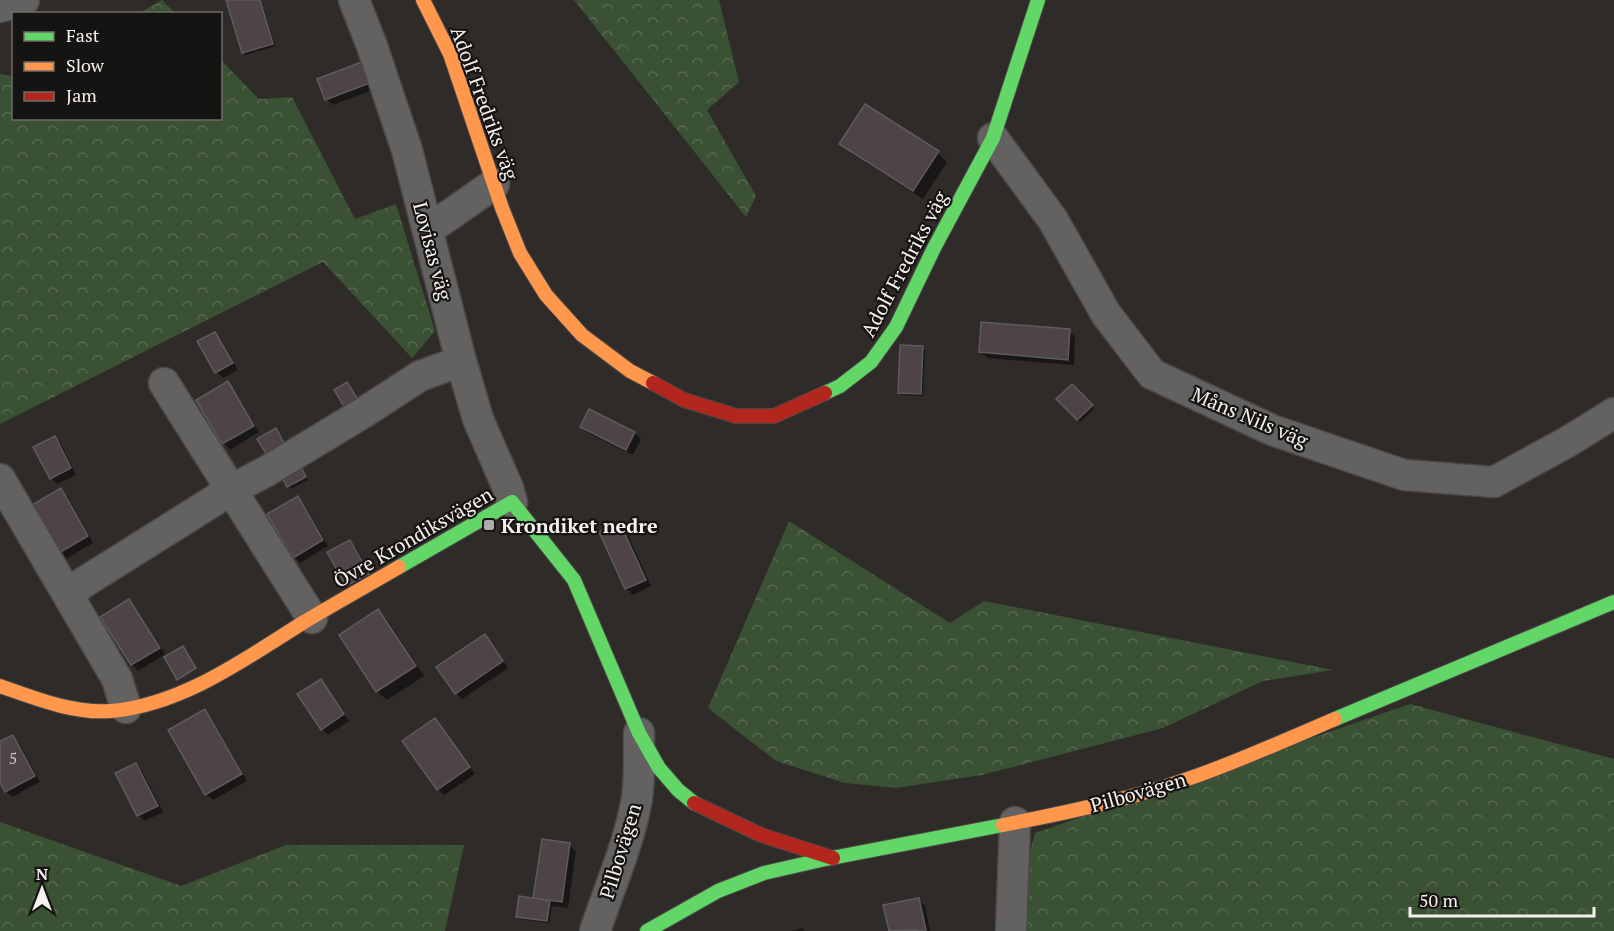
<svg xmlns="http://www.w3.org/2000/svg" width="1614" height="931" viewBox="0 0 1614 931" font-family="'PT Serif',serif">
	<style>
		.forest { fill: url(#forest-crowns) }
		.shadow { fill: #0007 }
		.building { fill: #4e4448; stroke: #5e5b5b; stroke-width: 1.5 }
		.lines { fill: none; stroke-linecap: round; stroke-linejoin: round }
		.street-casing { stroke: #4a4847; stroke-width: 33 }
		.fast-casing { stroke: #4a4847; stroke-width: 16 }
		.slow-casing { stroke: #4a4847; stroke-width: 16 }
		.jam-casing { stroke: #4a4847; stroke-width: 16 }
		.street { stroke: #646260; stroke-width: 30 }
		.fast { stroke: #63d668; stroke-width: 14 }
		.slow { stroke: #ff974d; stroke-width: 14 }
		.jam { stroke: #b3261e; stroke-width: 14 }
		.poi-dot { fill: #afaca9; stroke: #161412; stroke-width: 2 }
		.labels { text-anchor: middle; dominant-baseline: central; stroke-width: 4.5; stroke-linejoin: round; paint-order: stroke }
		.number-label { font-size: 16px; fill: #cac6c4 }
		.street-label { font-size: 20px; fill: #f4f1ee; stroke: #161412 }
		.poi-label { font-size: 20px; font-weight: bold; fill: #f4f1ee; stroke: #161412; text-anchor: start }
	</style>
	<defs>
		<pattern id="forest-crowns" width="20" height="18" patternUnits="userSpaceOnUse" patternTransform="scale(1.5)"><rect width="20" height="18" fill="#3a5133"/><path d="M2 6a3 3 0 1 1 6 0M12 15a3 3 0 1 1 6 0" fill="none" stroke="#576a51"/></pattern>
	</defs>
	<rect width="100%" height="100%" fill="#2e2b29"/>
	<g class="forest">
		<path d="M162 0 175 13H139Z"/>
		<path d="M574 0H719L739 82 707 110 756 196 746 217Z"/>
		<path d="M221 60 259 99 292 97 355 219 396 204 435 331 412 358 323 262 0 424V74L13 76 14 118H220Z"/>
		<path d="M789 521 950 623 984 601 1333 670 1263 681 1163 728 982 775 896 788 845 783 776 761 708 708Z"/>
		<path d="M1410 704 1614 759V931H1021L1023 878 1035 833Z"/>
		<path d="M0 822 181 886 286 845H464L445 931H0Z"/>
	</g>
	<g class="shadow">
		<path d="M227 0H261L275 46 246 55 243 52Z"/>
		<path d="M367 62 381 87 333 105 326 99Z"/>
		<path d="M841 143 938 153 947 162 923 199 851 153Z"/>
		<path d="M1069 331 1075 337 1074 365 987 358 981 352Z"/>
		<path d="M215 333 221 340 238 370 223 378 217 372 199 342Z"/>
		<path d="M923 348 925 351 923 396 902 395 899 392Z"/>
		<path d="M227 383 233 389 259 432 230 450 224 443 198 400Z"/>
		<path d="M1072 386 1094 409 1080 422 1058 399Z"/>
		<path d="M589 411 634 433 641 439 633 455 588 433 582 426Z"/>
		<path d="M54 438 61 444 76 475 57 484 51 478Z"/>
		<path d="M299 464 308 480 291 489 288 486Z"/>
		<path d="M61 490 67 496 93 543 67 558 60 552Z"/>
		<path d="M297 498 304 504 328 546 300 563 294 557Z"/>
		<path d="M620 524 626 531 651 586 633 595 626 588Z"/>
		<path d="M350 542 356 548 374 581 347 585Z"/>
		<path d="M129 601 135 607 165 654 138 671 132 664 103 617Z"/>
		<path d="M378 611 387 620 424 676 387 700 377 691Z"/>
		<path d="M485 636 491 642 508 668 462 699 456 693Z"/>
		<path d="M321 680 327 687 349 721 328 735 322 729Z"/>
		<path d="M205 711 211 717 247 781 213 800 206 794Z"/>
		<path d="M435 720 441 726 475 774 444 795 438 789Z"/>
		<path d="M13 736 19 743 40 782 12 797 6 791 0 780V743Z"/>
		<path d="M136 764 142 771 163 812 145 821 138 815Z"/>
		<path d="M569 845 576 851 568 908 552 906 549 923 521 919 518 916 538 901 535 898Z"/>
		<path d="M919 900 925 906 930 931H890L885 906Z"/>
		<path d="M802 928 805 931H792Z"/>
	</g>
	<g class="building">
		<path d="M226 0H260L273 44 242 53Z"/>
		<path d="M367 60 375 81 325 100 317 79Z"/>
		<path d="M865 104 939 151 913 191 839 144Z"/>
		<path d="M981 322 1070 329 1068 360 979 352Z"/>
		<path d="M215 332 233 363 215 373 197 341Z"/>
		<path d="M900 345 923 346 921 394 898 393Z"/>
		<path d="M228 381 254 426 222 444 196 400Z"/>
		<path d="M347 382 358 400 345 408 334 390Z"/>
		<path d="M1072 384 1093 405 1077 420 1056 399Z"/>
		<path d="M589 409 635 432 626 450 580 427Z"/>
		<path d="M276 428 285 445 267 455 257 439Z"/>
		<path d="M55 436 71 468 50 479 33 447Z"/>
		<path d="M297 459 306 477 287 487 278 469Z"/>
		<path d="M61 488 88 536 59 553 32 505Z"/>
		<path d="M298 496 323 540 293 558 267 514Z"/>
		<path d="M620 523 646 580 625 589 599 532Z"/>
		<path d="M350 540 369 574 346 586 327 552Z"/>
		<path d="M129 599 160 648 131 665 100 617Z"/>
		<path d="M378 609 416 666 376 692 339 635Z"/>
		<path d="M485 634 503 661 455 694 436 667Z"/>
		<path d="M183 646 196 668 177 680 164 657Z"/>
		<path d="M321 679 344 714 321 730 297 694Z"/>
		<path d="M205 709 242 774 205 795 168 730Z"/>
		<path d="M435 718 470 767 437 790 402 741Z"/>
		<path d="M13 735 35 776 5 792 0 783V741Z"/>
		<path d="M136 763 158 806 137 816 115 773Z"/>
		<path d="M542 839 570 843 562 902 533 898Z"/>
		<path d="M519 896 550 901 547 921 516 917Z"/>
		<path d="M919 898 926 930 889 931 883 905Z"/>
	</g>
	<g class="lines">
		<defs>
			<g id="street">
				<path d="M354 0 372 46 407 150 461 361 478 419 508 488 512 502"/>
				<path d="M0 7 24 0"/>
				<path d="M993 138 1053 220 1106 314 1152 374 1272 430 1404 475 1494 482 1569 441 1614 413"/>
				<path d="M428 230 494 184"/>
				<path d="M164 383 312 618"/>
				<path d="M0 479 117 679 126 708"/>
				<path d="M67 593 231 490 267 471 363 413 420 376 461 361"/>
				<path d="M595 931C609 889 630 841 637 798 640 777 639 755 639 733"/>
				<path d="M1011 931 1015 822"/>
			</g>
			<g id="fast">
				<path d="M825 393 840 386 871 362 896 327 934 248 993 138 1038 0"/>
				<path d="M399 567 512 502 574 580 639 733 659 768 678 790 694 803"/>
				<path d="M1335 719 1614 602"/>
				<path d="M647 931 718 891 764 873 821 860 1003 825"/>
			</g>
			<g id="slow">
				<path d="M423 0 450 54 502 208 520 253 546 295 582 335 630 371 653 383"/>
				<path d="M0 686C35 698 73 714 111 711 182 705 245 659 304 622 336 603 368 585 399 567"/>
				<path d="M1003 825C1060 814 1118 802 1173 784 1228 766 1281 742 1335 719"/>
			</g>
			<g id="jam">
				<path d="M653 383 684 400 736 416H774L825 393"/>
				<path d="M694 803 761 835 833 858"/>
			</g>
		</defs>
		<use href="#street" class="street-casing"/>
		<use href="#fast" class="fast-casing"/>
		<use href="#slow" class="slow-casing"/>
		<use href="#jam" class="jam-casing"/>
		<use href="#street" class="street"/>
		<use href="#fast" class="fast"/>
		<use href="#slow" class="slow"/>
		<use href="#jam" class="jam"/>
	</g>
	<rect class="poi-dot" x="483" y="519" width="12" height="12" rx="3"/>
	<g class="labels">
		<g class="number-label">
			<text x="13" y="758">5</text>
		</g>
		<g class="street-label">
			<text transform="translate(485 103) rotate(70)">Adolf Fredriks väg</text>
			<text transform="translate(433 251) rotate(75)">Lovisas väg</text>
			<text transform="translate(904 264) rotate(-62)">Adolf Fredriks väg</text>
			<text transform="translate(1250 417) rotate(23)">Måns Nils väg</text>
			<text transform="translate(413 537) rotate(-30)">Övre Krondiksvägen</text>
			<text transform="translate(1138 792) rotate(-16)">Pilbovägen</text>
			<text transform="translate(620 851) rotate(-73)">Pilbovägen</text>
		</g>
		<g class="poi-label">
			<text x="501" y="525">Krondiket nedre</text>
		</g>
	</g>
	<rect x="12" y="12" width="210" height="108" fill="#161412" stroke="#6f6c6a" stroke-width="1.5"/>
	<rect x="24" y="32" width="30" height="9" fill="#63d668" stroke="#6f6c6a" stroke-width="1.5"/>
	<text x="66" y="42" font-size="18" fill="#f4f1ee">Fast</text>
	<rect x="24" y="62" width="30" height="9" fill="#ff974d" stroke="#6f6c6a" stroke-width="1.5"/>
	<text x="66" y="72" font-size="18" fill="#f4f1ee">Slow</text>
	<rect x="24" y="92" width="30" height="9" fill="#b3261e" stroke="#6f6c6a" stroke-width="1.5"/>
	<text x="66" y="102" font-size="18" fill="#f4f1ee">Jam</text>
	<g transform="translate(42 889)" stroke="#161412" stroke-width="4.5" paint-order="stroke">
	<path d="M0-4.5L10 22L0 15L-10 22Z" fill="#f4f1ee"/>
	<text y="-9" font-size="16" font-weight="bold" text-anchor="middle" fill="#f4f1ee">N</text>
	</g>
	<path d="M1410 907v9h184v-9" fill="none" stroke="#f4f1ee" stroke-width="3"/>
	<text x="1419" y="907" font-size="18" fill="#f4f1ee" stroke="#161412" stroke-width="4.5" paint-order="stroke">50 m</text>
</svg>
